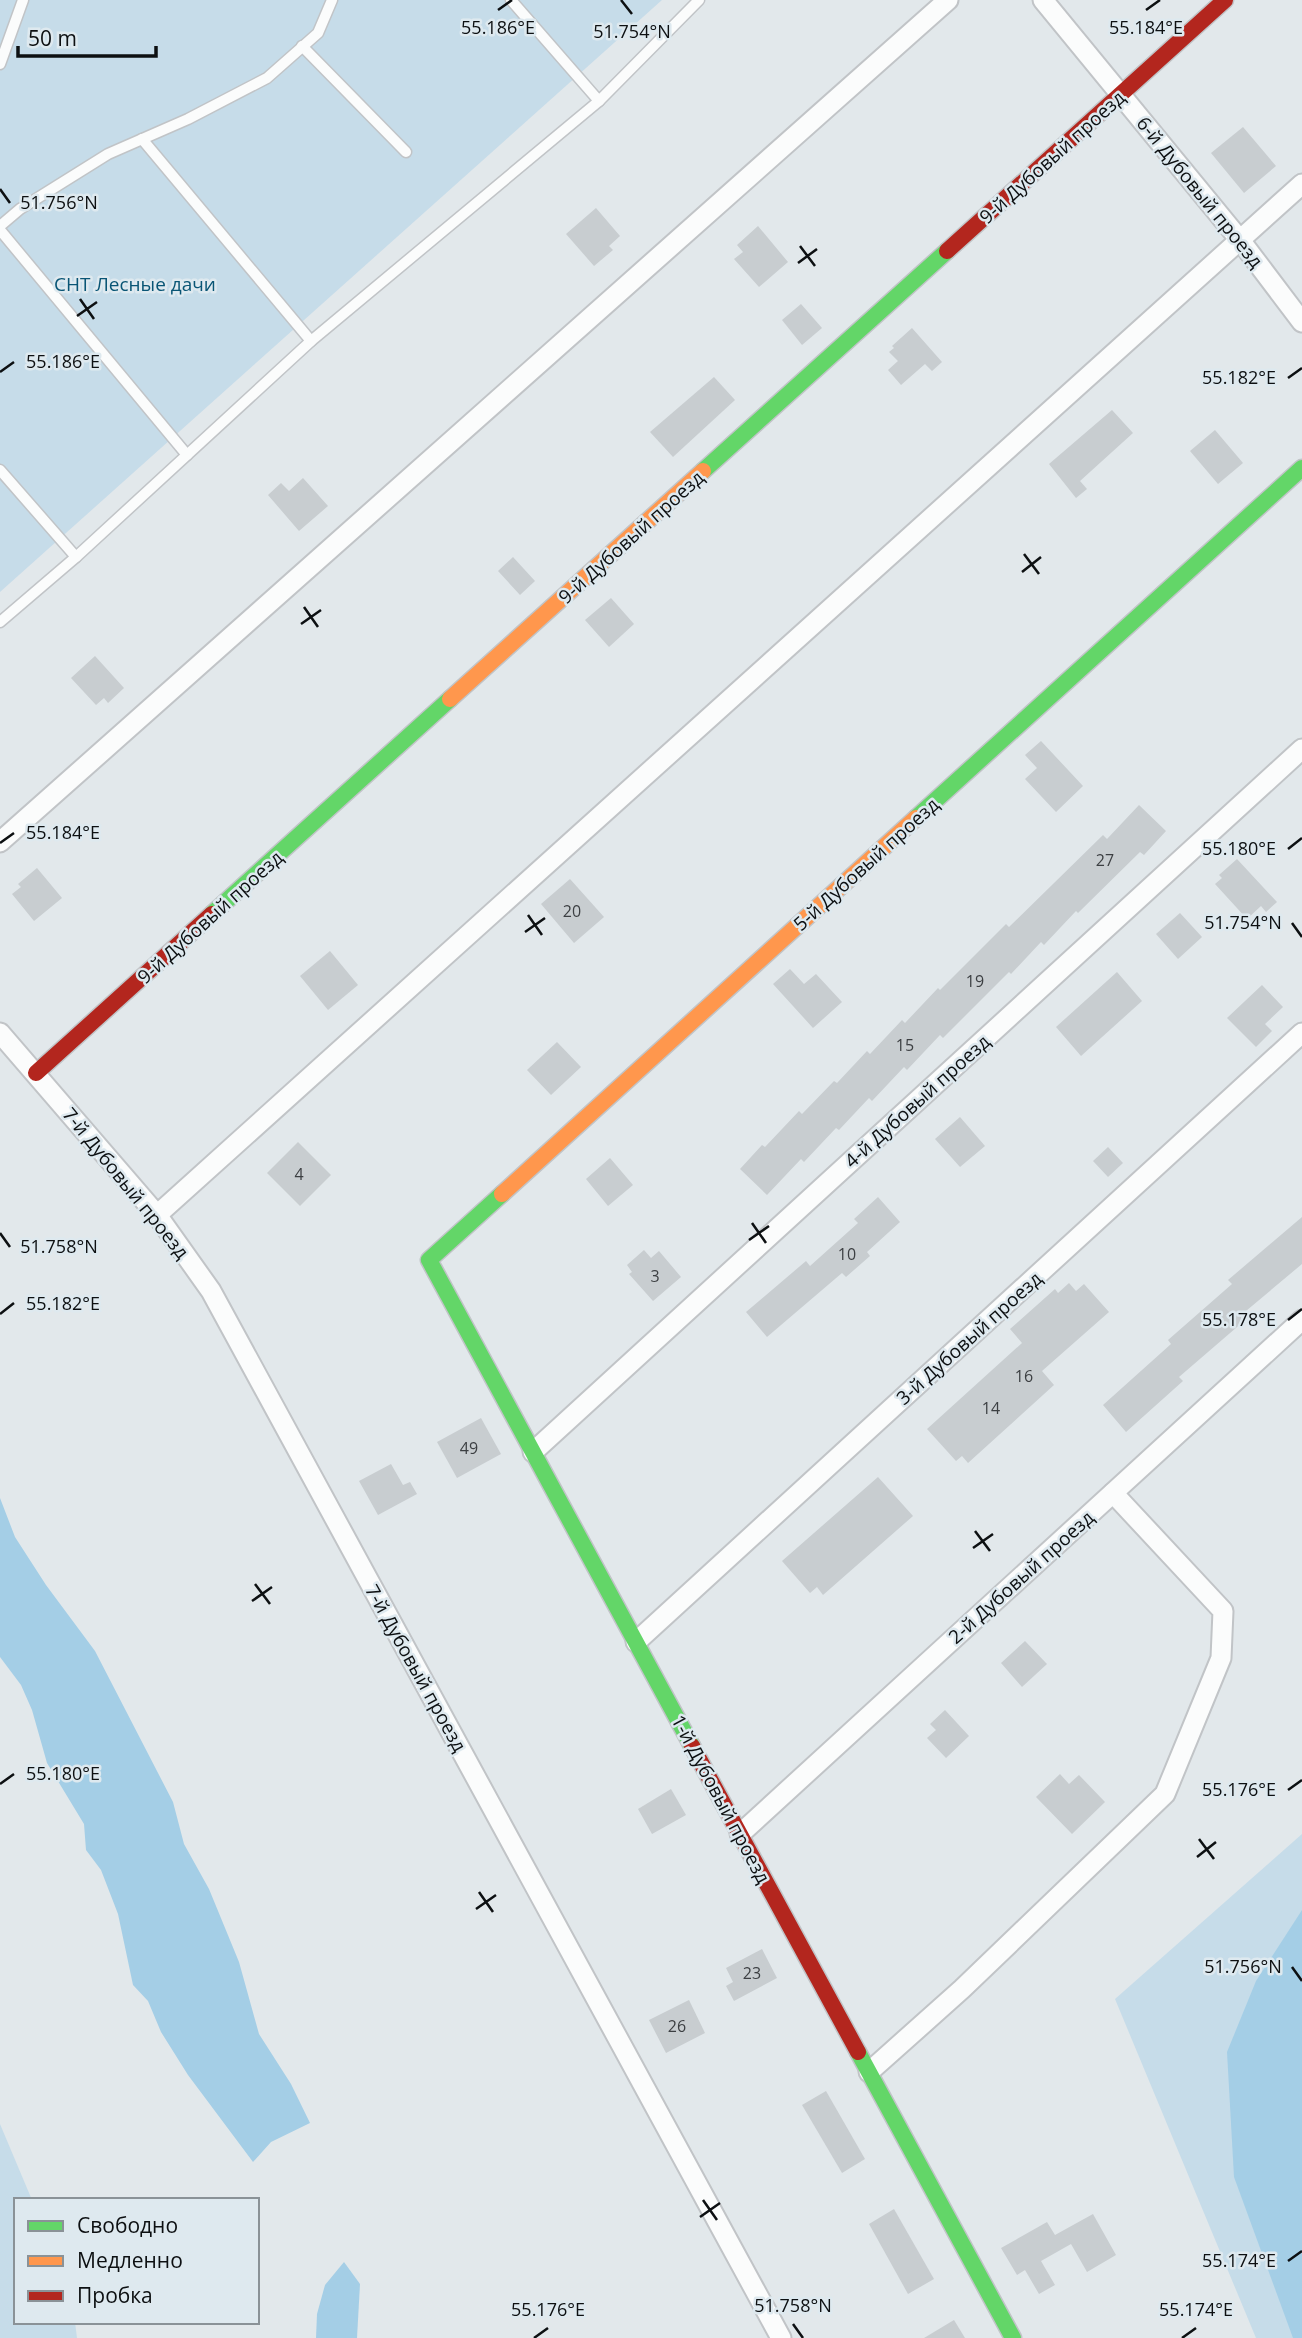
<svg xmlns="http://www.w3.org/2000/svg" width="1302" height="2338" viewBox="0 0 1302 2338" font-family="'Open Sans',sans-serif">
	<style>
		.green { fill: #c6dce9 }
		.water { fill: #a4cee6 }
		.building { fill: #c8cdd0 }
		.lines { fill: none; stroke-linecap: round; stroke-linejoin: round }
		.lane-casing { stroke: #c1c4c7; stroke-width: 13 }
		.street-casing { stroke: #c1c4c7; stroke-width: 23 }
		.fast-casing { stroke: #c1c4c7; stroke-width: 19 }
		.slow-casing { stroke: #c1c4c7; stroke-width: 19 }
		.jam-casing { stroke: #c1c4c7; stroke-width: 19 }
		.lane { stroke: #fbfcfc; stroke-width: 10 }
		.street { stroke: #fbfcfc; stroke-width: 19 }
		.fast { stroke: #63d668; stroke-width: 16 }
		.slow { stroke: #ff974d; stroke-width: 16 }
		.jam { stroke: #b3261e; stroke-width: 16 }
		.ticks { fill: none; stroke: #0d1012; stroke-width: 2.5 }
		.labels { text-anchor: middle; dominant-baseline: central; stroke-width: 5; stroke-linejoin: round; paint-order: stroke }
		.number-label { font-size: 16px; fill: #3c3f42 }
		.street-label { font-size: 19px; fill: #0d1012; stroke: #dee9ef }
		.park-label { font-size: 19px; fill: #095575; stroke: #dee9ef }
		.ticks-label { font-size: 18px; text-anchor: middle; fill: #0d1012; stroke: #dee9ef; stroke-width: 5; stroke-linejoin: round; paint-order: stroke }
	</style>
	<rect width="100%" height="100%" fill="#e2e8eb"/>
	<g class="green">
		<path d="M0 0H662L0 592Z"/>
		<path d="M1302 1834V2338H1256L1115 1999Z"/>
		<path d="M0 2124 32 2200H16V2322H75L77 2338H0Z"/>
	</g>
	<g class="water">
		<path d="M0 1498 15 1537 46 1585 95 1651 173 1802 184 1844 209 1889 239 1962 259 2034 291 2084 310 2123 271 2142 253 2162 188 2075 161 2032 148 2001 133 1985 118 1914 101 1870 86 1850 84 1824 47 1763 32 1710 21 1685 0 1657Z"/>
		<path d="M1302 1910V2338H1293L1234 2177 1227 2052 1256 1981Z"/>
		<path d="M344 2262 360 2284 357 2338H316L317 2314 325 2285Z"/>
	</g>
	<g class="building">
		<path d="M1243 127 1276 166 1244 193 1211 153Z"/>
		<path d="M596 208 620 236 609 246 613 250 594 266 566 234Z"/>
		<path d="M758 226 788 262 759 287 734 259 743 252 737 245Z"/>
		<path d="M801 304 822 328 802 345 782 320Z"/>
		<path d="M912 328 942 362 932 371 925 364 901 385 888 370 898 361 889 352 894 348 892 346Z"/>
		<path d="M714 377 735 400 673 457 650 432Z"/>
		<path d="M1112 410 1133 433 1080 481 1087 489 1076 498 1049 464Z"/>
		<path d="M1215 430 1243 463 1218 484 1190 451Z"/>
		<path d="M303 478 328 506 299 531 268 495 281 483 289 491Z"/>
		<path d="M513 557 535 581 520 595 498 571Z"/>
		<path d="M611 598 634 624 609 647 585 620Z"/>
		<path d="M95 656 124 688 108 703 104 698 96 705 71 678Z"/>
		<path d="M1041 741 1083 786 1056 812 1025 779 1037 768 1025 755Z"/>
		<path d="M1139 805 1166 831 1144 855 1140 852 1078 913 1076 911 1044 945 1041 942 1011 974 1009 972 943 1038 940 1035 907 1070 904 1067 872 1101 869 1098 839 1130 836 1128 804 1162 801 1159 767 1195 740 1169 762 1145 765 1147 799 1111 802 1114 834 1081 837 1083 867 1051 870 1054 902 1020 905 1023 938 988 940 990 1006 924 1009 927 1103 835 1107 839Z"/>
		<path d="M1237 859 1277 902 1266 912 1261 906 1247 919 1215 884 1222 878 1219 875Z"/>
		<path d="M37 868 62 898 34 921 12 894 21 887 18 884Z"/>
		<path d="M570 879 604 917 574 943 541 904Z"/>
		<path d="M1180 913 1202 937 1178 959 1156 934Z"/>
		<path d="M330 951 358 985 328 1010 300 976Z"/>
		<path d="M790 969 804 984 816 974 842 1002 813 1028 773 984Z"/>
		<path d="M1117 972 1142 1001 1081 1056 1056 1027Z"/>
		<path d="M1262 985 1283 1007 1265 1024 1272 1031 1256 1047 1227 1018Z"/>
		<path d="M557 1042 581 1067 551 1095 527 1070Z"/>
		<path d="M960 1117 985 1146 960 1167 935 1139Z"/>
		<path d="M298 1142 331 1175 300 1206 267 1173Z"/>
		<path d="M1108 1147 1123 1163 1108 1177 1093 1161Z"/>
		<path d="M610 1158 633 1185 608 1206 586 1179Z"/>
		<path d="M878 1197 900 1222 867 1252 870 1256 846 1277 842 1273 767 1337 746 1312 806 1261 810 1266 858 1223 854 1219Z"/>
		<path d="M1302 1217V1264L1240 1316 1244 1321 1179 1377 1183 1381 1126 1432 1103 1405 1171 1344 1168 1340 1232 1284 1228 1280Z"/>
		<path d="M644 1250 651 1258 659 1251 681 1277 653 1301 629 1274 632 1272 627 1265Z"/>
		<path d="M1069 1283 1076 1291 1084 1284 1109 1312 1042 1371 1054 1385 968 1463 962 1456 956 1461 927 1429 1022 1343 1010 1329 1055 1289 1058 1293Z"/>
		<path d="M481 1418 501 1454 457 1478 437 1442Z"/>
		<path d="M391 1464 403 1485 410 1482 417 1494 378 1515 359 1481Z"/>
		<path d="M878 1477 913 1516 823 1595 817 1587 810 1593 782 1561Z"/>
		<path d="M1025 1641 1047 1664 1022 1687 1001 1663Z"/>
		<path d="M945 1710 969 1736 946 1758 927 1738 936 1730 930 1724Z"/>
		<path d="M1060 1774 1069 1784 1079 1775 1105 1802 1072 1834 1036 1797Z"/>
		<path d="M671 1789 686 1815 652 1834 638 1809Z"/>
		<path d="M762 1949 777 1978 734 2001 726 1986 733 1982 726 1968Z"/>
		<path d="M689 2000 705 2033 666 2053 649 2020Z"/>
		<path d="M826 2091 865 2159 842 2173 802 2105Z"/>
		<path d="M894 2209 934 2279 908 2294 869 2224Z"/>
		<path d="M1093 2214 1116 2255 1087 2272 1071 2244 1041 2261 1055 2285 1039 2294 1025 2270 1017 2275 1001 2248 1047 2222 1055 2235Z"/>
		<path d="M954 2320 965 2338H924Z"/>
	</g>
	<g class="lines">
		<defs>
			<g id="lane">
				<path d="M511 0 599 101"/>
				<path d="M302 46 406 152"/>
				<path d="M0 64 23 0"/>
				<path d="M142 139 311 341"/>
				<path d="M0 226 20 209 108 154 188 119 267 78 318 33 332 0"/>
				<path d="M0 230 187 455"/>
				<path d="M0 470 76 557"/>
				<path d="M0 622 76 557 311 341 599 101 699 0"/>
			</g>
			<g id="street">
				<path d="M1043 0 1240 240 1302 322"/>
				<path d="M0 842 948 0"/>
				<path d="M0 1033 157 1215 211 1291 781 2338"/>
				<path d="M157 1215 1302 184"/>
				<path d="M533 1452 1302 749"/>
				<path d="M636 1642 1302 1033"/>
				<path d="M740 1834 1302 1320"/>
				<path d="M869 2072 962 1989 1165 1794 1221 1658 1223 1611 1113 1493"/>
			</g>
			<g id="fast">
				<path d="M703 471 947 251"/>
				<path d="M916 818 1302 468"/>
				<path d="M212 914 450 699"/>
				<path d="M502 1194 429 1260 692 1746"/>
				<path d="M858 2052 1013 2338"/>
			</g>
			<g id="slow">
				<path d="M450 699 703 471"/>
				<path d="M502 1194 916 818"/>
			</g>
			<g id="jam">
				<path d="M947 251 1225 0"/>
				<path d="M36 1073 212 914"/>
				<path d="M692 1746 858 2052"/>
			</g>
		</defs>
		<use href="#lane" class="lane-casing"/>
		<use href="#street" class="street-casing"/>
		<use href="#fast" class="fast-casing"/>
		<use href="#slow" class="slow-casing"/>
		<use href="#jam" class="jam-casing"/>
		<use href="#lane" class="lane"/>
		<use href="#street" class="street"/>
		<use href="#fast" class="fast"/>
		<use href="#slow" class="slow"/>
		<use href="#jam" class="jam"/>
	</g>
	<path class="ticks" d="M621 0 632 14M498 10 512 0M1146 10 1160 0M0 189 10 203M800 246 815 266M798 263 817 249M80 299 94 319M77 316 97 302M0 372 14 362M1288 378 1302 368M1024 554 1039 574M1022 572 1041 557M304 607 318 627M301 624 321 610M0 843 14 833M1288 849 1302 838M528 915 542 935M1292 923 1302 937M525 932 545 918M752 1223 766 1243M0 1233 10 1247M749 1240 769 1226M0 1314 14 1303M1288 1320 1302 1309M975 1531 990 1551M973 1548 993 1534M255 1584 270 1604M252 1601 272 1587M0 1784 14 1774M1288 1790 1302 1780M1199 1839 1214 1859M1197 1857 1216 1842M479 1892 493 1912M476 1909 496 1895M1292 1967 1302 1981M703 2200 717 2220M700 2217 720 2203M1288 2261 1302 2251M793 2324 803 2338M534 2338 548 2328M1182 2338 1196 2328"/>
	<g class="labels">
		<g class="number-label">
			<text x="1105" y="860">27</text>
			<text x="572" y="911">20</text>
			<text x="975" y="981">19</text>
			<text x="905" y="1045">15</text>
			<text x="299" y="1174">4</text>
			<text x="847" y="1254">10</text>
			<text x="655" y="1276">3</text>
			<text x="1024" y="1376">16</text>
			<text x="991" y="1408">14</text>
			<text x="469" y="1448">49</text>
			<text x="752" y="1973">23</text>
			<text x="677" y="2026">26</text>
		</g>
		<g class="street-label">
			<text transform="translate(1052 157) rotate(-42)">9-й Дубовый проезд</text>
			<text transform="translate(1200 192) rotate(51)">6-й Дубовый проезд</text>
			<text transform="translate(631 537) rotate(-42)">9-й Дубовый проезд</text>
			<text transform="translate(866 864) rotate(-42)">5-й Дубовый проезд</text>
			<text transform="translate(210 917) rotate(-42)">9-й Дубовый проезд</text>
			<text transform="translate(917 1101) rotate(-42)">4-й Дубовый проезд</text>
			<text transform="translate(126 1183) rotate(51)">7-й Дубовый проезд</text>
			<text transform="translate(969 1338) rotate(-42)">3-й Дубовый проезд</text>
			<text transform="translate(1021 1577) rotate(-42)">2-й Дубовый проезд</text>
			<text transform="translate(416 1668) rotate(61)">7-й Дубовый проезд</text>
			<text transform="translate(721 1799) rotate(62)">1-й Дубовый проезд</text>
		</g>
		<g class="park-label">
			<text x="135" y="284">СНТ Лесные дачи</text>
		</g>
	</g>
	<g class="ticks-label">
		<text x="498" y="34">55.186°E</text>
		<text x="1146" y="34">55.184°E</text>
		<text x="632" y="38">51.754°N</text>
		<text x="59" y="209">51.756°N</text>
		<text x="63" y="368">55.186°E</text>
		<text x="1239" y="384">55.182°E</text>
		<text x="63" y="839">55.184°E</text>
		<text x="1239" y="855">55.180°E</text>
		<text x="1243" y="929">51.754°N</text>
		<text x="59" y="1253">51.758°N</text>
		<text x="63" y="1310">55.182°E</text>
		<text x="1239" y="1326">55.178°E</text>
		<text x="63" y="1780">55.180°E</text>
		<text x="1239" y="1796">55.176°E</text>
		<text x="1243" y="1973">51.756°N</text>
		<text x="1239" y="2267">55.174°E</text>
		<text x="793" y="2312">51.758°N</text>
		<text x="548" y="2316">55.176°E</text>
		<text x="1196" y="2316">55.174°E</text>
	</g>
	<rect x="14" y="2198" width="245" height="126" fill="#dee9ef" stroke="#8a9297" stroke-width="2"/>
	<rect x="28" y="2221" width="35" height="10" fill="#63d668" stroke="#8a9297" stroke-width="2"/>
	<text x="77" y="2233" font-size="21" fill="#0d1012">Свободно</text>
	<rect x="28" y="2256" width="35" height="10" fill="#ff974d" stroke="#8a9297" stroke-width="2"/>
	<text x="77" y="2268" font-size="21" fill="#0d1012">Медленно</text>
	<rect x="28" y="2291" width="35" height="10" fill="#b3261e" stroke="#8a9297" stroke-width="2"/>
	<text x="77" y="2303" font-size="21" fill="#0d1012">Пробка</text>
	<path d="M18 46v10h138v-10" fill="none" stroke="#0d1012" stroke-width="3.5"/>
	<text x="28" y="46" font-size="21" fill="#0d1012" stroke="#dee9ef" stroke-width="5" paint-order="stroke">50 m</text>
</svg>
